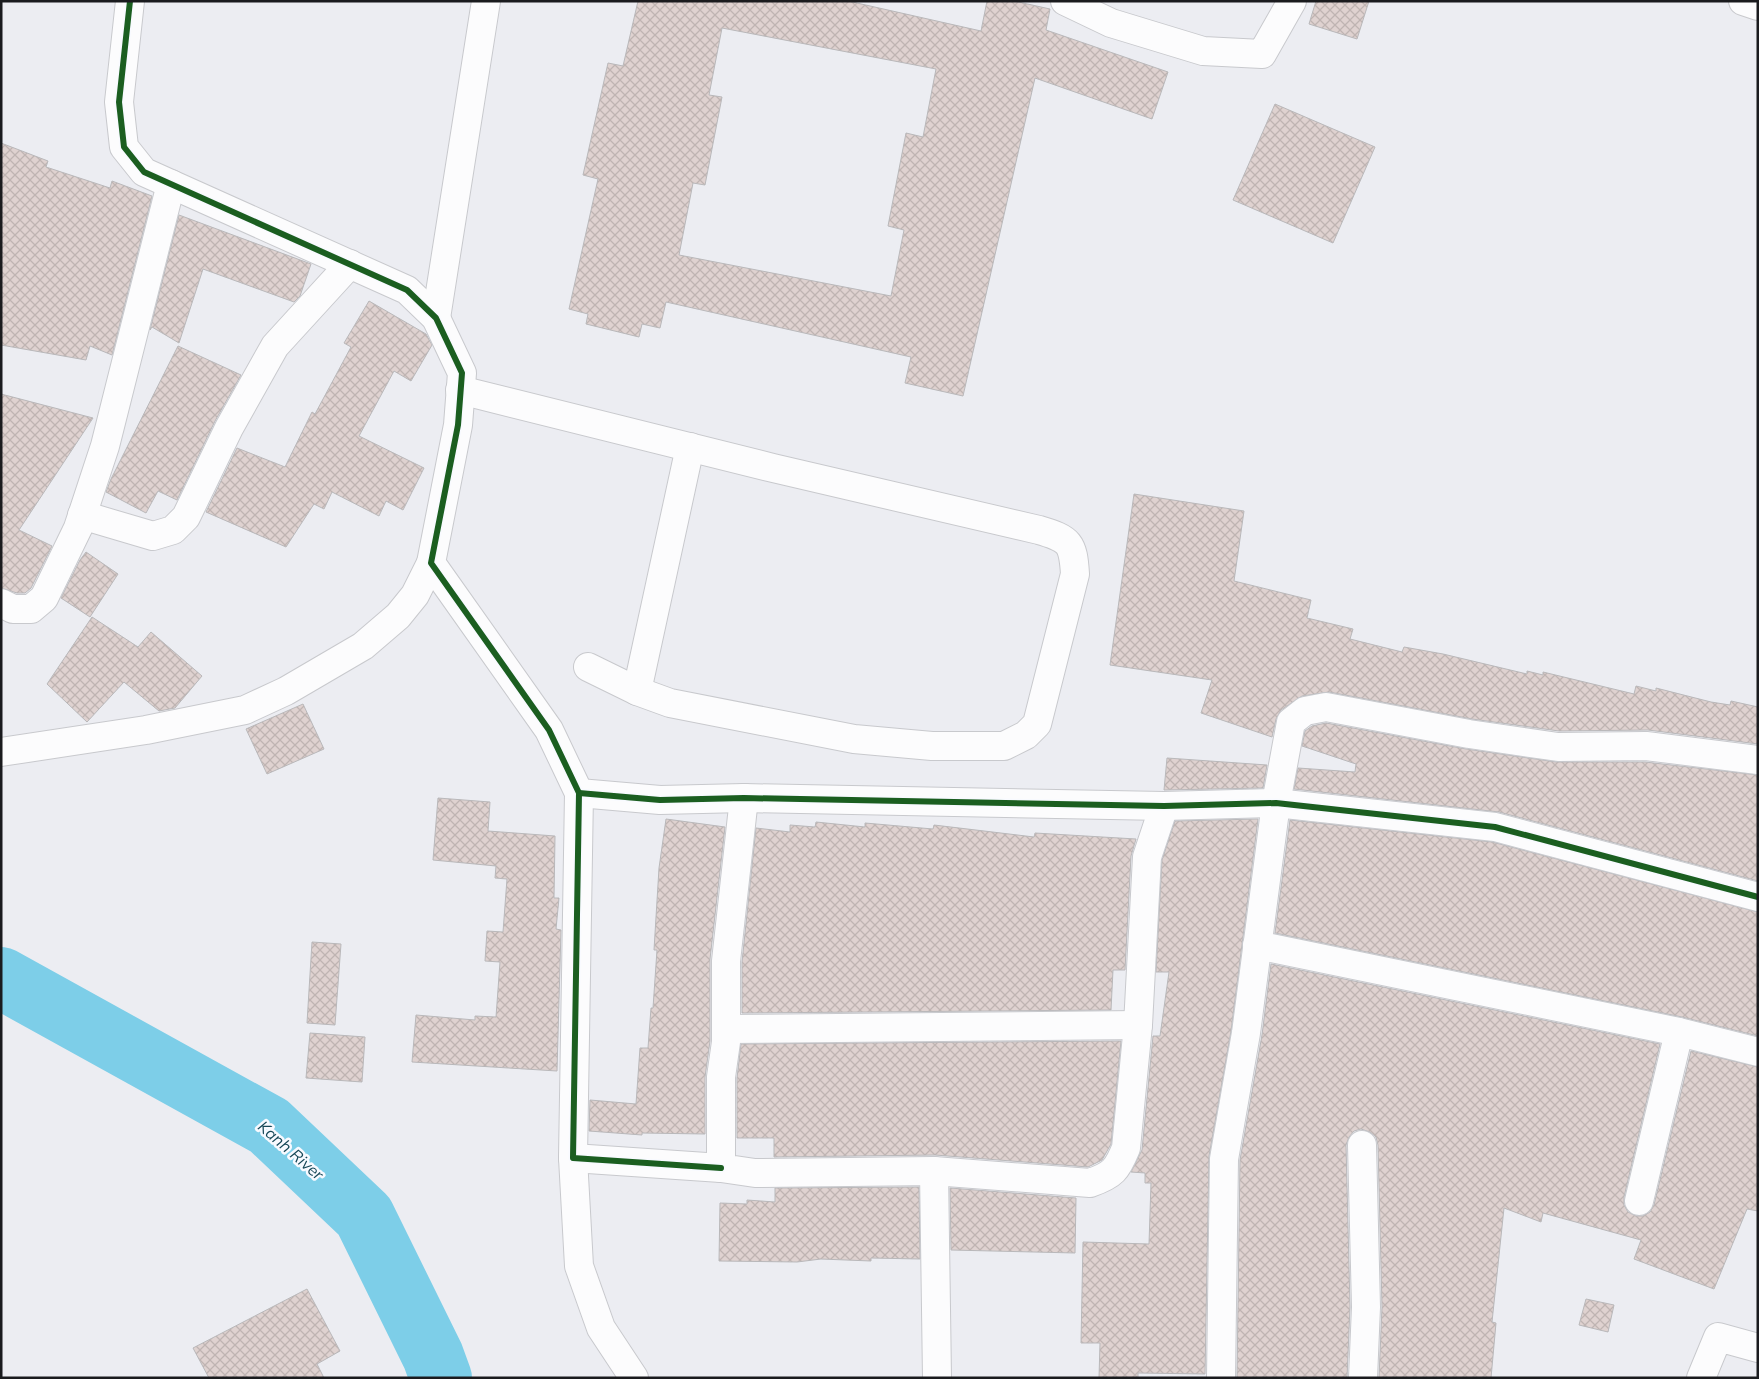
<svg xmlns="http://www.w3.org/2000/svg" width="1759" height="1379" viewBox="0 0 1759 1379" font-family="Mulish,sans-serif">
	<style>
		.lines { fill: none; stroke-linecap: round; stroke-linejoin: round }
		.river { stroke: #7dcee8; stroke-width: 62 }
		.building { fill: url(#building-cross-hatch); stroke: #b9b8ba; fill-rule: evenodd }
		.minor-casing { stroke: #c8c9cd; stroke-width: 30 }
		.minor { stroke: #fcfcfd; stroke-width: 28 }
		.cycleway-casing { stroke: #f8faff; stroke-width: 9 }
		.cycleway { stroke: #1b5e20; stroke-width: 6 }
		.labels { text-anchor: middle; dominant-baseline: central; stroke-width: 5; stroke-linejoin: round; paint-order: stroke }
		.water-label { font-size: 16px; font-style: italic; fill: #164757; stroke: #f8faff }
	</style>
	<defs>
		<pattern id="building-cross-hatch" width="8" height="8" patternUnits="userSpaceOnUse" patternTransform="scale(1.25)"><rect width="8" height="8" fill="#dfd2d0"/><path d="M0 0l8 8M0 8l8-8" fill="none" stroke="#bfb4b2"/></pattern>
	</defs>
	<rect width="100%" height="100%" fill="#ecedf2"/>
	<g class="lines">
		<path class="river" d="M1 978 269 1126 364 1216 433 1356 441 1378"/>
	</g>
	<g class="building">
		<path d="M638 1H848L981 31 987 1H1014L1050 9 1046 30 1168 72 1152 119 1035 78 963 396 905 383 911 357 666 302 660 328 642 324 639 337 586 324 588 314 569 309 598 179 583 175 608 63 623 66ZM722 28 936 69 923 137 906 133 888 226 904 230 891 296 679 255 693 183 705 185 722 97 709 95Z"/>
		<path d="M1316 1H1369L1357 39 1309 24Z"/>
		<path d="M1275 104 1375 147 1333 243 1233 200Z"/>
		<path d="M1 143 48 161 46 167 110 188 112 181 152 196 112 355 90 346 86 360 1 345Z"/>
		<path d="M179 215 311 264 300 296 294 302 203 269 179 343 152 327 150 330Z"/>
		<path d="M369 301 426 334 432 345 411 381 394 371 359 436 424 468 403 510 386 501 379 516 332 492 324 509 314 504 286 547 206 512 237 448 285 467 312 412 315 414 351 347 344 343Z"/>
		<path d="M178 346 241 375 215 421 177 500 158 491 146 513 106 492 111 479Z"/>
		<path d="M1 394 93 418 19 530 52 546 31 588 25 593H17L1 588Z"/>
		<path d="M1134 494 1244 511 1234 581 1311 600 1307 618 1353 629 1350 639 1402 652 1404 647 1443 654 1527 674V671L1543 675V672L1634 694 1636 686 1656 691V688L1711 702 1730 705 1731 701 1758 707V744L1648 730 1559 731 1472 719 1329 692 1302 696 1281 710 1276 719 1272 737 1201 713 1212 680 1110 665Z"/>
		<path d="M86 552 118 574 90 617 61 598 80 560Z"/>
		<path d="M92 617 138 647 151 632 202 676 175 708 159 711 124 682 87 722 47 684Z"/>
		<path d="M303 704 324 749 267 774 246 729Z"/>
		<path d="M1326 723 1466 749 1556 762H1645L1758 775V881L1499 812 1294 789 1298 768 1355 772 1356 764 1302 746 1305 731 1312 726Z"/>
		<path d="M1167 758 1267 765 1263 788 1164 790Z"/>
		<path d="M438 798 490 802 488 831 555 836 554 898H559L556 929 561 930 557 1071 412 1062 416 1015 475 1020V1016L496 1017 500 962 485 961 487 931 503 932 507 879 495 878 496 866 433 860Z"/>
		<path d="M666 819 725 827 710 959V1041L705 1077V1134L642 1133V1135L589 1131 590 1100 636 1104 640 1048H648L651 1008H653L657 950H654L659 868Z"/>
		<path d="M1258 819 1231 1031 1209 1156 1205 1374 1138 1373V1378H1099L1100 1343H1081L1083 1242 1149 1244 1151 1183H1145V1173L1131 1172 1142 1150 1153 1036H1160L1169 972H1156L1162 860 1175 821Z"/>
		<path d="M1290 820 1492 842 1758 912V1036L1682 1017 1275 933Z"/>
		<path d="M816 822 865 827V823L933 829 934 825 1034 837 1035 833 1136 839 1131 856 1125 970H1113L1111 1010 742 1013V962L756 828 790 832V825L815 827Z"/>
		<path d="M312 942 341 944 335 1025 307 1023Z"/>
		<path d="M1271 964 1660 1044 1624 1197V1205L1628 1212 1636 1216H1643L1650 1212 1654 1205 1691 1051 1758 1067V1211L1747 1209 1714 1289 1634 1259 1641 1240 1543 1213 1541 1222 1504 1208 1492 1322 1496 1323 1491 1378H1379L1382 1307 1378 1145 1376 1137 1370 1132 1361 1129 1354 1131 1349 1137 1346 1145 1350 1307 1347 1378H1237L1240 1160 1262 1035Z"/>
		<path d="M310 1033 365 1037 362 1082 306 1078Z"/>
		<path d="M1121 1041 1111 1144 1102 1160 1088 1167 935 1155 774 1157V1138H737V1078L741 1044Z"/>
		<path d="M919 1187 920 1259 871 1258V1261L821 1259 797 1262 719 1261 720 1203 747 1204V1200L775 1202V1188Z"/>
		<path d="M950 1188 1076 1198 1075 1253 951 1250Z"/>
		<path d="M307 1289 340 1351 317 1364 324 1378H209L193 1348Z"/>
		<path d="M1586 1299 1614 1305 1608 1332 1579 1325Z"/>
	</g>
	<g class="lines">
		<defs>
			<g id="minor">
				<path d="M130 1 119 102 124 147 144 172 407 290 436 318 462 373 458 425 431 563 549 730 579 793 573 1158 721 1168"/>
				<path d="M1065 1 1111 23 1203 51 1262 54 1292 1"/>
				<path d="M1743 1 1758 6"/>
				<path d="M436 318 486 1"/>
				<path d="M460 390 773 468 1039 530C1070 539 1073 543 1075 574L1037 724 1026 735 1004 746H932L854 739 670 703 637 691 588 667"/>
				<path d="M82 515 153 536 173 530 186 517 229 428 275 346 350 264"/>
				<path d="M1 603 13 609H31L44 598 78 528 105 446 171 184"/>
				<path d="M637 691 690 447"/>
				<path d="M1 752 146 730 245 710 286 691 363 646 398 616 415 595 431 563"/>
				<path d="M579 793 660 800 744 798 1164 806 1276 803 1495 827 1758 897"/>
				<path d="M744 798 726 961V1042L721 1077V1168L755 1173 934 1171 1090 1183C1113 1175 1117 1170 1126 1148L1138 1025 1147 857 1164 806"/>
				<path d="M1257 945 1679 1032 1758 1052"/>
				<path d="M726 1029 1138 1025"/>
				<path d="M1362 1145 1366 1307 1363 1378"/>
				<path d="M573 1158 579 1266 601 1328 634 1378"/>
				<path d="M934 1171 937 1378"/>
				<path d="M1639 1201 1679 1032"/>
				<path d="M1221 1378 1224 1159 1246 1033 1276 803 1291 722 1305 711 1326 707 1469 734 1558 747 1646 746 1758 760"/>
				<path d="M1701 1378 1718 1337 1758 1348"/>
			</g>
		</defs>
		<use href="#minor" class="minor-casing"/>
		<use href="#minor" class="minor"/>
		<defs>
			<g id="cycleway">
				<path d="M130 1 119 102 124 147 144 172 407 290 436 318 462 373 458 425 431 563 549 730 579 793 573 1158 721 1168"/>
				<path d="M579 793 660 800 744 798 1164 806 1276 803 1495 827 1758 897"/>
			</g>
		</defs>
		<use href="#cycleway" class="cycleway-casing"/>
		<use href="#cycleway" class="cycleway"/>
	</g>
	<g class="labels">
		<g class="water-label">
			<text transform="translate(291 1150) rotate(41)">Kanh River</text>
		</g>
	</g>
	<rect width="1759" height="1379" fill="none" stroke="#1a1b1e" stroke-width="5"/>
</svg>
